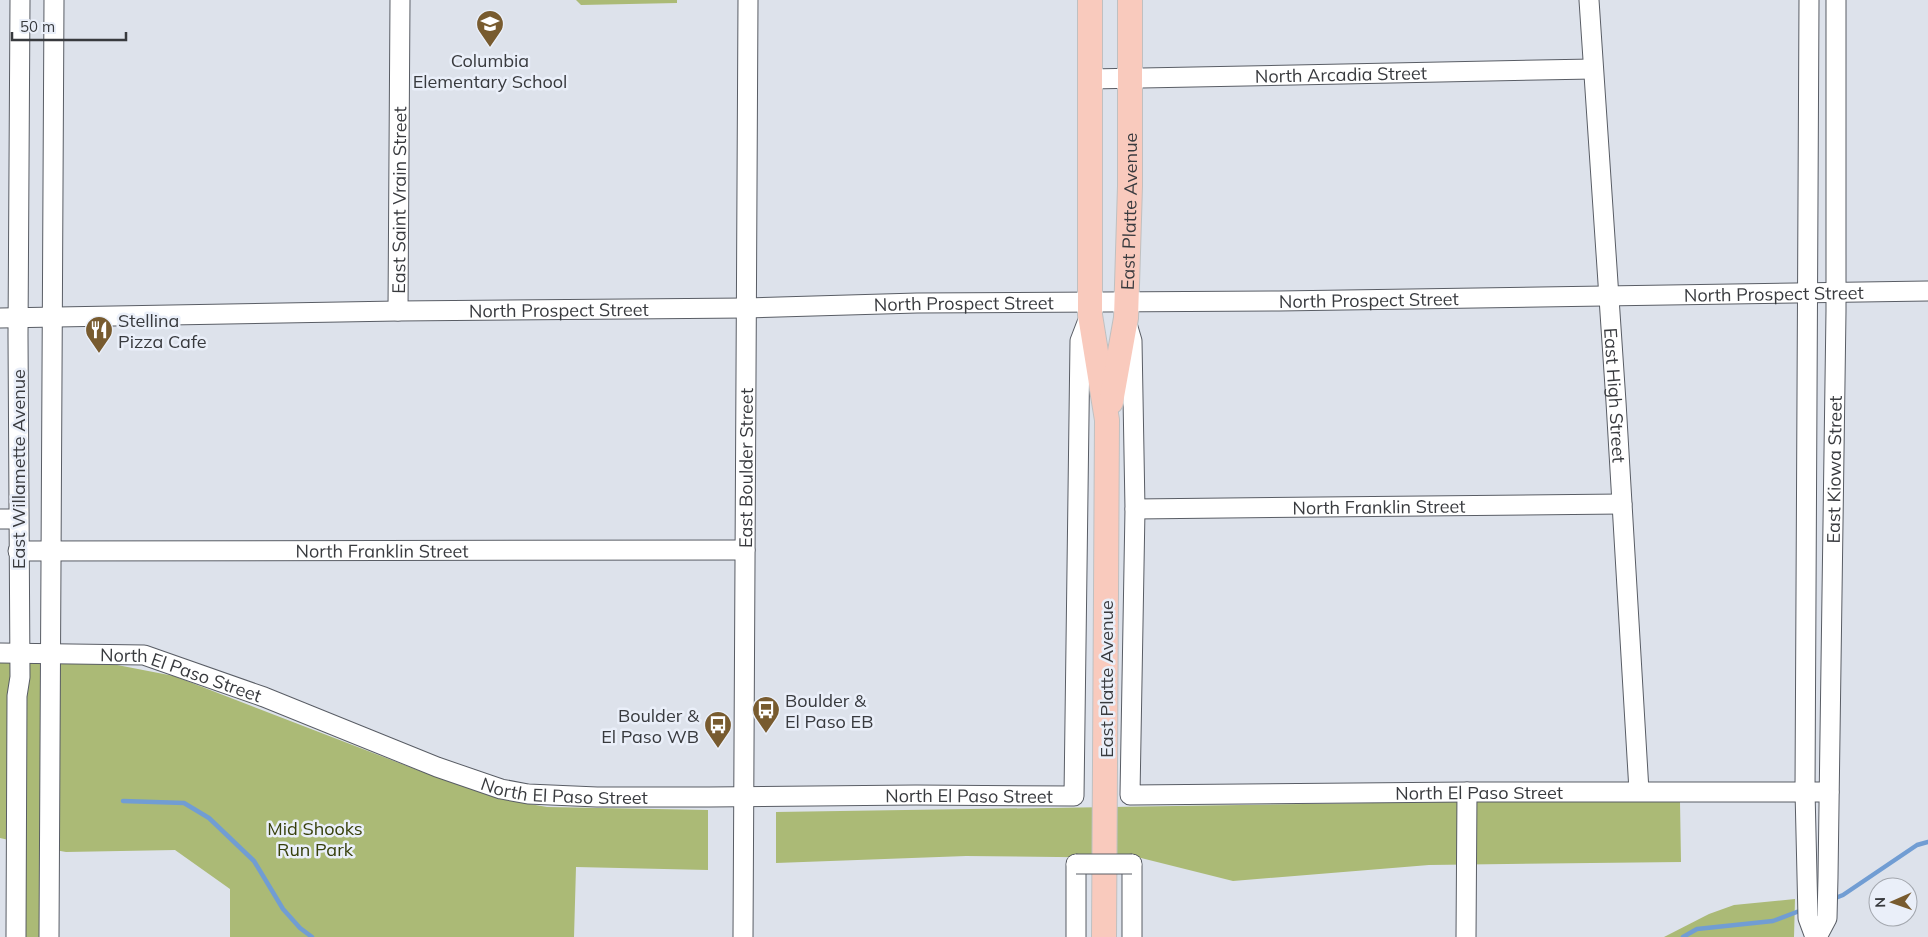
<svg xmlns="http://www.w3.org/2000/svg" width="1928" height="937" viewBox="0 0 1928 937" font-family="Mulish,sans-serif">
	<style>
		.green { fill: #abba76 }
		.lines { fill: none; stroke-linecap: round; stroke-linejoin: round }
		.stream { stroke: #719dd3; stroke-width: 4.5 }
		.minor-casing { stroke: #595d65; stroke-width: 21 }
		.major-casing { stroke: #bfc0c1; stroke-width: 26 }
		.minor { stroke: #fff; stroke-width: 19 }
		.major { stroke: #f9cabd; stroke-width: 24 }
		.minor-bridge-casing { stroke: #595d65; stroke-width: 21; stroke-linecap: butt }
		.minor-bridge { stroke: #fff; stroke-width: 19 }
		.labels { text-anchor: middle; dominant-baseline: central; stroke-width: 5; stroke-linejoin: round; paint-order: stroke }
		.poi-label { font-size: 18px; fill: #383a3e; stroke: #eaeff9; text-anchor: start }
		.street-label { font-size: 18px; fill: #383a3e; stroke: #eaeff9 }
		.park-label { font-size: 18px; fill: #37400b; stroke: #eaeff9 }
	</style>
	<rect width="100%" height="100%" fill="#dde2eb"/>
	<g class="green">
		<path d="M576 0H677V3L581 5Z"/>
		<path d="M0 661 112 664 174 676 420 771 501 799 547 807 708 810V870L576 867 574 937H230V889L175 850 66 852 44 848V937H22V843L0 838Z"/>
		<path d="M1443 802H1680L1681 862 1429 865 1233 881 1141 858 966 856 776 863V812Z"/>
		<path d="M1795 899 1794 937H1664L1709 914 1734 905Z"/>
	</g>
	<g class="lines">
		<g class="stream">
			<path d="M123 801 184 803 209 818 254 861 283 909 300 928 312 937"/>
			<path d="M1833 899 1843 895 1917 845 1928 842"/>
			<path d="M1683 937 1697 929 1773 921 1802 910"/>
		</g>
		<defs>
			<g id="minor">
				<path id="s1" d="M1589 0 1616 402 1639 791"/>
				<path d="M1809 0 1805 791 1808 918 1815 937"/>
				<path id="s2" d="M1090 79 1593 69"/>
				<path id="s3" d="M398 311 400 0"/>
				<path id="s4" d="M0 318 398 311 746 308 917 303 1279 301 1928 291"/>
				<path id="s5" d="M1127 324 1132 341 1135 509 1130 795 1467 792H1829"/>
				<path id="s6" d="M1135 509 1622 504"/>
				<path d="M0 519H18"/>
				<path id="s7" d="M18 551 745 550"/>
				<path id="s8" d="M0 653 144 655 264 697 437 767 501 789 528 794 597 797H709L916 795 1074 796 1080 341 1090 315"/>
				<path d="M1132 864V937"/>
				<path d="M16 937 17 696 20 677 18 335 20 0"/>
				<path d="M49 937 54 0"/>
				<path id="s9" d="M743 937 748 0"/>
				<path d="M1076 937V864"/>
				<path d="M1466 937 1467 792"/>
				<path id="s10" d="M1817 937 1827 918 1828 877 1836 311V0"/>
			</g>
			<g id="major">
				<path d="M1090 0V315L1107 420 1104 937"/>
				<path id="s11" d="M1111 402 1126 318 1130 186V0"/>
			</g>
		</defs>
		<use href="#minor" class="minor-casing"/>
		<use href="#major" class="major-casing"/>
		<use href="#minor" class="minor"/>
		<use href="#major" class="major"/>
		<defs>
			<path id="minor-bridge" d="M1076 864H1132"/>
		</defs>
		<use href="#minor-bridge" class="minor-bridge-casing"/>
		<use href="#minor-bridge" class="minor-bridge"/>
	</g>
	<defs>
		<symbol id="school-pin" viewBox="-11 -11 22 30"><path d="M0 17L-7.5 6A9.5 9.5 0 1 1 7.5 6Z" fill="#785b2f" stroke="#eaeff9"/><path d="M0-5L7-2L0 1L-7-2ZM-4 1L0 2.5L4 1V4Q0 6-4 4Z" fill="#fff"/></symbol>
		<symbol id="restaurant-pin" viewBox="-11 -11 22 30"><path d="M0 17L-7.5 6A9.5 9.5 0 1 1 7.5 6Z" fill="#785b2f" stroke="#eaeff9"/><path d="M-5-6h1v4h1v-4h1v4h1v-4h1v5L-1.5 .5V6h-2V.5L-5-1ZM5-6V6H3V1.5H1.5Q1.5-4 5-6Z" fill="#fff"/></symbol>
		<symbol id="bus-pin" viewBox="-11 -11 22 30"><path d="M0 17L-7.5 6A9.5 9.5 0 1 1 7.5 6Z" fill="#785b2f" stroke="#eaeff9"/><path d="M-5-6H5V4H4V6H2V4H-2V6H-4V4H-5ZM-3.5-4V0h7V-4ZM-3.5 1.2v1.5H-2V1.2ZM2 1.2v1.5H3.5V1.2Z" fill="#fff"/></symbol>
	</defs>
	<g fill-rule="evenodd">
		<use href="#school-pin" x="474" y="8" width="32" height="43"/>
		<use href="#restaurant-pin" x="83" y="314" width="32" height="43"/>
		<use href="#bus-pin" x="750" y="694" width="32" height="43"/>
		<use href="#bus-pin" x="702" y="709" width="32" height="43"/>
	</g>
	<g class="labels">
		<g class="poi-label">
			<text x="490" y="60" text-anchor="middle">Columbia<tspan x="490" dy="21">Elementary School</tspan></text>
			<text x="118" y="320">Stellina<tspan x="118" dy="21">Pizza Cafe</tspan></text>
			<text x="785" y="700">Boulder &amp;<tspan x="785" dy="21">El Paso EB</tspan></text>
			<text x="699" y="715" text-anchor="end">Boulder &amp;<tspan x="699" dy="21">El Paso WB</tspan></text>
		</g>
		<g class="street-label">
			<text stroke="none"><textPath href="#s2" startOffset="251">North Arcadia Street</textPath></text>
			<text stroke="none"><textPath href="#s3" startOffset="111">East Saint Vrain Street</textPath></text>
			<text stroke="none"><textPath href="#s11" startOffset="192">East Platte Avenue</textPath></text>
			<text stroke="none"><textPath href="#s4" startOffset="1774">North Prospect Street</textPath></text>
			<text stroke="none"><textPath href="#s4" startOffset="1369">North Prospect Street</textPath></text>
			<text stroke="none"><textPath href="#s4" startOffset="964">North Prospect Street</textPath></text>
			<text stroke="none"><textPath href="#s4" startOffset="559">North Prospect Street</textPath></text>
			<text stroke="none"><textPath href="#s1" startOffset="396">East High Street</textPath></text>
			<text transform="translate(18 469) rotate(-90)">East Willamette Avenue</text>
			<text stroke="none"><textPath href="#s9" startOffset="469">East Boulder Street</textPath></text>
			<text stroke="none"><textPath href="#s10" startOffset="470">East Kiowa Street</textPath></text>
			<text stroke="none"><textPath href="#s6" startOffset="244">North Franklin Street</textPath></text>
			<text stroke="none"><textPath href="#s7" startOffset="364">North Franklin Street</textPath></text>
			<text stroke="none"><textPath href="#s8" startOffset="184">North El Paso Street</textPath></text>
			<text transform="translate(1106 679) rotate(-90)">East Platte Avenue</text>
			<text stroke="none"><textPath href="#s8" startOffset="589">North El Paso Street</textPath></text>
			<text stroke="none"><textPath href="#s5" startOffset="821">North El Paso Street</textPath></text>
			<text stroke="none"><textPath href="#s8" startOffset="994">North El Paso Street</textPath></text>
		</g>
		<g class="park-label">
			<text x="315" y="828">Mid Shooks<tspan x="315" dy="21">Run Park</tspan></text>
		</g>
	</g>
	<g transform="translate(1893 902) rotate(268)"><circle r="24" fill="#eaeff9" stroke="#a3a7ae"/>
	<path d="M0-4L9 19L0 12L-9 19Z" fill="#785b2f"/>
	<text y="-8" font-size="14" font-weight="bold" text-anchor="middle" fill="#383a3e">N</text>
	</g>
	<path d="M12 32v8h114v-8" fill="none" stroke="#383a3e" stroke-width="2.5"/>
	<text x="20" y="32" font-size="15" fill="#383a3e" stroke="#eaeff9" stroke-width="4" paint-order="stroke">50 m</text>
</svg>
